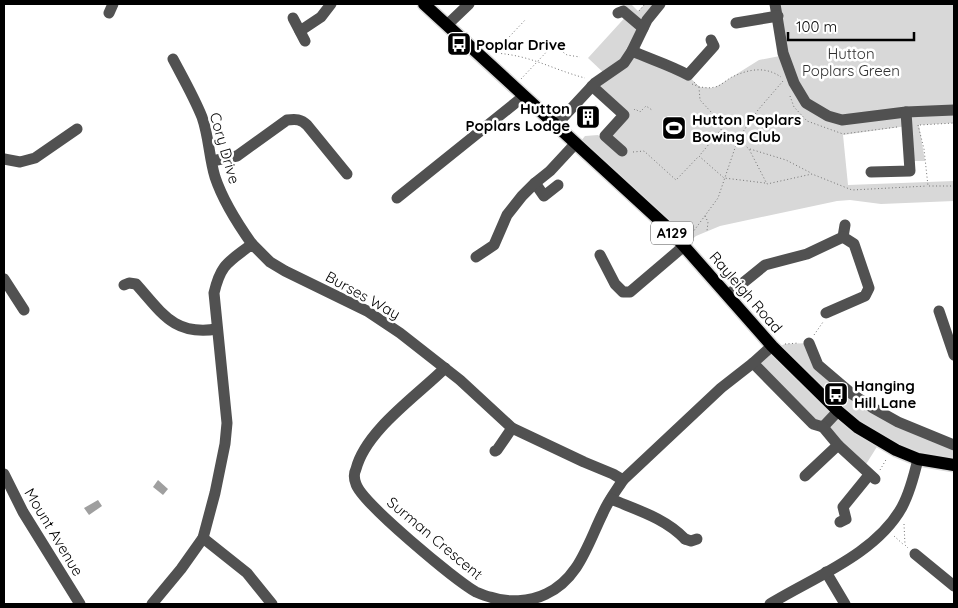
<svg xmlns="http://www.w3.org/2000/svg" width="958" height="608" viewBox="0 0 958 608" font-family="Quicksand,sans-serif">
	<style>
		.green { fill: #d8d8d8 }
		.water { fill: #9f9f9f }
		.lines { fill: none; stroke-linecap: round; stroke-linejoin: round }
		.major-casing { stroke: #dbdbdb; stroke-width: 15 }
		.path { stroke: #737373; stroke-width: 1; stroke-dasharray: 1 2.5; stroke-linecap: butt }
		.minor { stroke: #515151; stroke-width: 11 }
		.major { stroke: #000; stroke-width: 12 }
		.labels { text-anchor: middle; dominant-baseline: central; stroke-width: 5; stroke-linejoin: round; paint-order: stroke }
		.shield { fill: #fff; stroke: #4c4c4c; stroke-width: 1 }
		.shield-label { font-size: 14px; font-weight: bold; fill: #000 }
		.poi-label { font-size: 15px; font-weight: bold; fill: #000; stroke: #fff; text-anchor: start }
		.park-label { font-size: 15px; fill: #2f2f2f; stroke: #fff }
		.street-label { font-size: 15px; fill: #000; stroke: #fff }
	</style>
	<rect width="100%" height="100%" fill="#fff"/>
	<g class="green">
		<path d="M621 4H631L638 11 645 4H660L632 51 688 75 699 87 713 88 719 85 759 60 780 56 775 4H954V123L919 125 925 161H909L907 126 843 135 848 185 954 181V201L881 204 850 200 837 201 720 226 696 236 684 246 581 141 585 136 598 135 606 142 628 117 595 83 606 75 588 58 630 12Z"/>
		<path d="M809 343 818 365 852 394 954 445V465L880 442 863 469 753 363 774 349 785 344Z"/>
	</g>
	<g class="water">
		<path d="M158 480 168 489 163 495 153 487Z"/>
		<path d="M98 500 102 506 89 515 84 508Z"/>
	</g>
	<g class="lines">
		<defs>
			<path id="major" d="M424 4 668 228 772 346 838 411 857 427 896 450 918 459 954 465"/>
		</defs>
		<use href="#major" class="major-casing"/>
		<g class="path">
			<path d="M639 11 645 4"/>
			<path d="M495 52 526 19"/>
			<path d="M494 53C531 55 551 69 585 78"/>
			<path d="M521 79 553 45 567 55 580 57"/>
			<path d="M694 82 699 87 700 100 724 126 700 155"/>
			<path d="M692 84C699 87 707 89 715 87 721 86 726 80 732 77 749 69 765 66 781 77"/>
			<path d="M790 96 794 107 807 121 843 134 897 127"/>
			<path d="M634 110 635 109 640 112 646 106 652 110"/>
			<path d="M918 125 924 149 928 186H954"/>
			<path d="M920 125 954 123"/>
			<path d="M739 140 749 149 767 184 812 174 852 190 927 186"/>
			<path d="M750 149 786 160 811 173"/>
			<path d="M633 152 644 151 676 180 699 156 724 178 765 183"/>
			<path d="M705 216 708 222 707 231"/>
			<path d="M690 236 718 198 738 139 758 110 783 81"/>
			<path d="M814 335 823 322"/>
			<path d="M785 344 799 343"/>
			<path d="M880 470 887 458"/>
			<path d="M904 524 905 545 908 548"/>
			<path d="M894 536 904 545"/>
		</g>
		<g class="minor">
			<path d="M775 4 783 53 794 83 806 103 828 116 842 120 906 112 954 110"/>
			<path d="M109 13 113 4"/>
			<path d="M618 13 623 11 643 28"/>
			<path d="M293 18 305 41"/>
			<path d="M736 23 778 16"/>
			<path d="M447 25 469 4"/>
			<path d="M300 31 321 17 331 4"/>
			<path d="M632 51C650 59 670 65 688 75L714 46 711 40"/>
			<path d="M173 59C183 78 194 97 202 117 209 137 209 157 215 177 223 201 237 223 252 244"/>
			<path d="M592 86 624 115 605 136 622 151"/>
			<path d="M556 125 595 83 624 63 632 51 647 20 660 4"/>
			<path d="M4 159 20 162 35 158 77 129"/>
			<path d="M212 161 237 156 287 120C296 119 301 119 307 125L347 174"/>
			<path d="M871 172 910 171 906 112"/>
			<path d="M535 183 544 196 558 185"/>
			<path d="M397 198 524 96"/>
			<path d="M600 255 615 284 623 292H630L684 246"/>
			<path d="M476 257 494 245 507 215 522 196 535 183 550 171 575 144"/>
			<path d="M4 279 24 310"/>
			<path d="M124 285 129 283 136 284C162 313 174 336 217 329"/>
			<path d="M728 295 765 265 807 254 843 237 845 225"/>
			<path d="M939 311 954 355"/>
			<path d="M826 313 865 296 869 288 854 244 843 237"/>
			<path d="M809 343 818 365 852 394 873 408 898 422 954 445"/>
			<path d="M753 363 813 424 823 427 838 411"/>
			<path d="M445 368C418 395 366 430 356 469 354 473 354 479 356 484 362 503 455 580 476 592 481 594 486 596 490 597 507 603 530 602 546 594 579 579 588 543 603 513 608 501 616 491 623 480"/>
			<path d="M823 427 838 445 875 479"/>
			<path d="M495 451 497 450 512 428"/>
			<path d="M4 474 23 512 80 604"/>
			<path d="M805 476 838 445"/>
			<path d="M611 499C637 510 665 518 685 539"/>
			<path d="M840 522 846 519 843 507 869 475"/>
			<path d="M203 538 247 573 272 604"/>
			<path d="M685 539 691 541 697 539"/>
			<path d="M915 554 954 586"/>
			<path d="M826 572 845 604"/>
			<path d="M152 604 181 569 203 538 215 493 225 444 227 423 214 293C221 263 229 262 252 244L270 262 285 271 367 311 400 333 460 380 512 428 584 462 613 474 623 480 721 388 753 363 772 346"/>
			<path d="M770 604C814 577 876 554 902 507 910 492 914 476 918 459"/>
		</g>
		<use href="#major" class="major"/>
	</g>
	<defs>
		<symbol id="bus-square" viewBox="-11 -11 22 22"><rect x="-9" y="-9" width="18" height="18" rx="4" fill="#000" stroke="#fff"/><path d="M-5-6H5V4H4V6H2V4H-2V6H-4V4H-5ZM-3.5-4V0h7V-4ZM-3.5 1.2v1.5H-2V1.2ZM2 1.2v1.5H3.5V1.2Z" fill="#fff"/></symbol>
		<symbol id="building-square" viewBox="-11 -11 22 22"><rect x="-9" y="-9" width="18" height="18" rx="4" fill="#000" stroke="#fff"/><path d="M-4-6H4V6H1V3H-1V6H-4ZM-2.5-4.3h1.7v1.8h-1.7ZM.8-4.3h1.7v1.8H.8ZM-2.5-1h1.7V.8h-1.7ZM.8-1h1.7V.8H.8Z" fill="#fff"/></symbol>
		<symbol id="stadium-square" viewBox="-11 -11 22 22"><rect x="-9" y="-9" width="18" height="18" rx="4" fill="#000" stroke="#fff"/><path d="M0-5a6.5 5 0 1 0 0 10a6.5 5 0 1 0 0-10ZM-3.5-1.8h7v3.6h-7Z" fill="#fff"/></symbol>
	</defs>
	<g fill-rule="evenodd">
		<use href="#bus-square" x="445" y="30" width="28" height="28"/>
		<use href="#building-square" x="574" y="103" width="28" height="28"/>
		<use href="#stadium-square" x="660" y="114" width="28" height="28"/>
		<use href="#bus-square" x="822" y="380" width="28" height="28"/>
	</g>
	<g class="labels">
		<rect class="shield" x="651" y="221.5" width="42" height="23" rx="4"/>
		<g class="shield-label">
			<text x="672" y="233">A129</text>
		</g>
		<g class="poi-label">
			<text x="476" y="44">Poplar Drive</text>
			<text x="570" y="108" text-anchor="end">Hutton<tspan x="570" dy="17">Poplars Lodge</tspan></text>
			<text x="692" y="119">Hutton Poplars<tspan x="692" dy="17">Bowing Club</tspan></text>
			<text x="854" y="385">Hanging<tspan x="854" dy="17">Hill Lane</tspan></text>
		</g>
		<g class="park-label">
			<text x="851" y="53">Hutton<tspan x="851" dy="17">Poplars Green</tspan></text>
		</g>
		<g class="street-label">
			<text transform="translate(225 148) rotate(74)">Cory Drive</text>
			<text transform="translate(746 292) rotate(49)">Rayleigh Road</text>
			<text transform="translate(363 295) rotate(29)">Burses Way</text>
			<text transform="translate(54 532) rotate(59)">Mount Avenue</text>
			<text transform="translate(435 538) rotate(40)">Surman Crescent</text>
		</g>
	</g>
	<rect width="958" height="608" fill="none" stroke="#000000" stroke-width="10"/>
	<path d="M788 32v8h126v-8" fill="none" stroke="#000000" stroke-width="2.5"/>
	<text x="796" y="32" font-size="15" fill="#000000" stroke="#ffffff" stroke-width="4" paint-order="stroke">100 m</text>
</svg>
